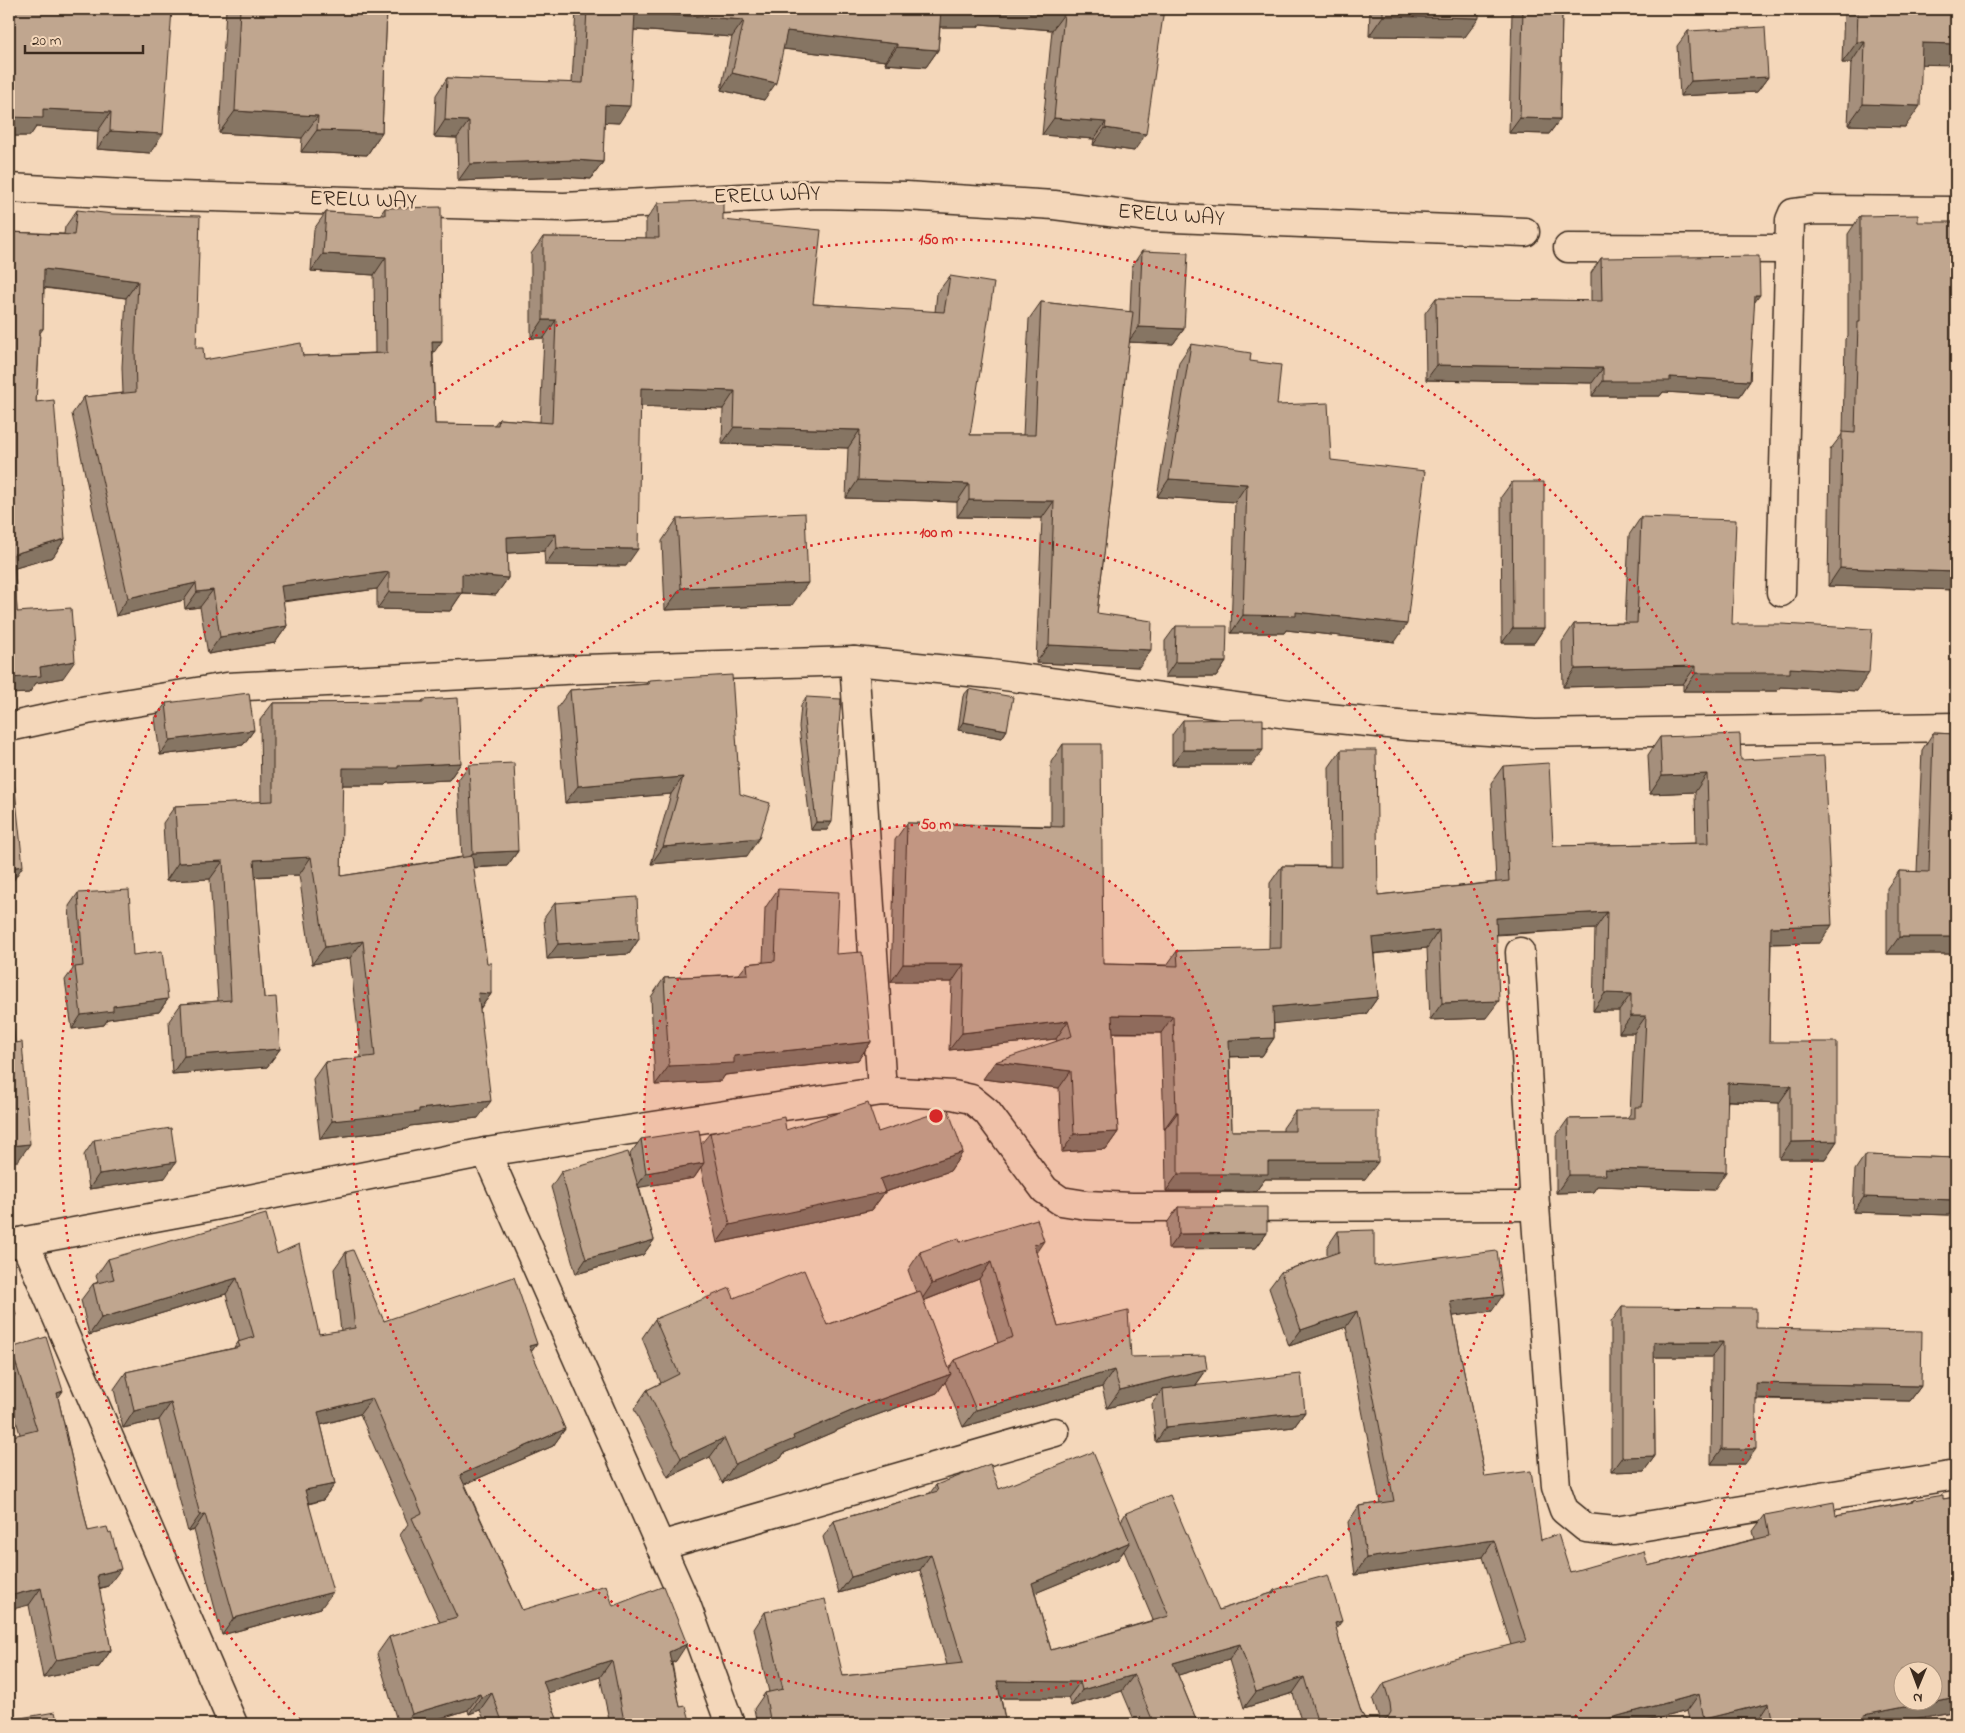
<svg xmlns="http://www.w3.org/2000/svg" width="1965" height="1733" viewBox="0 0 1965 1733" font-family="'Indie Flower',sans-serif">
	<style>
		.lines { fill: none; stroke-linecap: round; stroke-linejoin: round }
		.minor-casing { stroke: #3b2a1e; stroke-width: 31 }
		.minor { stroke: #f4d7ba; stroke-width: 28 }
		.wall { fill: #a58f7b; stroke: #3b2a1e; fill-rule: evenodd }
		.shaded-wall { fill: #867464; stroke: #3b2a1e }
		.building { fill: #c0a68f; stroke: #3b2a1e; fill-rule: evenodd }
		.ring { fill: none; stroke: #d62828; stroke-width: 2.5; stroke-dasharray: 2.5 5 }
		.labels { text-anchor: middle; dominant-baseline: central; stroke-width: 5; stroke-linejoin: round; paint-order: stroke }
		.street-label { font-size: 22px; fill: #3b2a1e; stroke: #f4d7ba }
		.centre { fill: #d62828; stroke: #f4d7ba; stroke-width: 2.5 }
		.ring-label { font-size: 15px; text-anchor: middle; font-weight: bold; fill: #d62828; stroke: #f4d7ba; stroke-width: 5; stroke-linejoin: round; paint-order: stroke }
	</style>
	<rect width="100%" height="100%" fill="#f4d7ba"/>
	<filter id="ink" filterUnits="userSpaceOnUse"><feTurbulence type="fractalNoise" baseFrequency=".02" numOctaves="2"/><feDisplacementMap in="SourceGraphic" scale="10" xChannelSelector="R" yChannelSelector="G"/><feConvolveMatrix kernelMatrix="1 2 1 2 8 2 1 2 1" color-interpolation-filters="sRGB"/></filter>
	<g filter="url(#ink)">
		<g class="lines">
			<defs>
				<g id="minor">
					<path d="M9 188 145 195 518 206 564 207 817 194 906 196 1054 205 1149 217 1525 232"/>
					<path d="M1568 248 1789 249"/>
					<path d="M1781 592 1790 220 1793 213 1815 210 1956 211"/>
					<path d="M854 661 882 1091"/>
					<path d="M9 727 87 710 227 687 584 669 854 661 990 674 1288 714 1408 726 1535 734 1956 727"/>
					<path d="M1520 952 1535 1206 1556 1487 1564 1510 1586 1528 1615 1531 1956 1475"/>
					<path d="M486 1152 686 1604 730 1724"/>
					<path d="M24 1241 233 1724"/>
					<path d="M9 1244 209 1207 486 1152 882 1091 953 1095 971 1099 987 1112 1045 1190 1061 1201 1086 1205 1132 1207 1535 1206"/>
					<path d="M660 1546 1055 1432"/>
				</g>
			</defs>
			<use href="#minor" class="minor-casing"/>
			<use href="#minor" class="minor"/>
		</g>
		<g class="wall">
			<path d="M9 9 150 153 97 149 98 131 36 127 30 136H9Z"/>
			<path d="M226 9H387L382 132 367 155 301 152 302 138 219 133Z"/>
			<path d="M576 9H1164L1134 151 1093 145 1094 139 1042 135 1052 30 980 24 978 27H940L938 50 926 67 885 64 886 61 783 49 764 100 721 90 732 37 634 30 619 123 604 122 603 162 591 179 563 177 458 181 457 138 434 137 436 95 447 78 572 83Z"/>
			<path d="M1370 9H1479L1465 37 1369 36Z"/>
			<path d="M1515 9H1562L1560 119 1549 134 1509 133 1512 12Z"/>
			<path d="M1844 9H1956L1921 64 1905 127 1848 125 1851 63H1842Z"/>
			<path d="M1688 31 1768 77 1757 92 1680 96 1677 46Z"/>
			<path d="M658 203 723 220 813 304 935 312 937 293 950 276 970 435H1023L1029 319 1041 302 1130 312 1132 266 1142 251 1184 329 1173 344 1129 342 1097 613 1139 667 1036 663 1042 518 957 517V502L846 498 848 448 722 444 723 409 640 406 626 566 545 565 544 551 507 553 508 578 496 595 462 593 450 611 377 609V589L283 602 287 626 275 643 208 654 200 607 185 609 184 600 116 616 72 414 84 397 123 393 122 367 126 298 44 288 43 329 40 333 36 402 65 539 53 557 15 568 17 612 63 678 36 683 29 693 9 694V232L64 234 65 227 77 210 196 348 204 360 375 353 374 275 311 271 314 229 326 212 380 215 385 208 433 354 435 424 494 425 499 419 540 422 544 338H531V254L543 237 646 238V220Z"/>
			<path d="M1860 216 1918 222 1956 590 1828 586 1830 450 1843 433 1845 339 1848 336V234Z"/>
			<path d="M1601 258 1754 302 1750 381 1740 396 1663 392 1660 396H1592V383L1426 380 1425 313 1436 298 1591 301V273Z"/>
			<path d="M1191 344 1250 361 1277 405 1331 460 1395 642 1286 630 1284 633H1231L1235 502 1157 497 1179 362Z"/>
			<path d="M1512 482 1544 628 1534 643H1502L1501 497Z"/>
			<path d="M1641 517 1732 624 1857 691 1780 687 1777 691H1683V684L1563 687 1562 642 1574 624 1625 623 1629 535Z"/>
			<path d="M677 519 792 605 665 610 662 541Z"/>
			<path d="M1176 626 1226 662 1216 677H1165V641Z"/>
			<path d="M1956 626V676H1953Z"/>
			<path d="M649 680 740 794 747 856 651 864 671 794 565 803 557 708 570 690 646 684Z"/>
			<path d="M969 689 1007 730 1002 738 958 730 963 696Z"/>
			<path d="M806 697 827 830H811L799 727 801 705Z"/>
			<path d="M423 700 461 763 449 780 387 783 385 785H342L341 876 462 857 458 780 469 765 518 851 507 866 473 868 491 994 480 1009 478 1118 410 1126 407 1129 320 1139 313 1079 325 1062 361 1058 350 958 312 964 299 875 255 877 264 998 280 1049 267 1067 172 1074 169 1021 181 1004 218 1001 210 879 166 881 163 823 175 806 261 802 260 720 273 703 421 702Z"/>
			<path d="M166 703 254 730 243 745 160 755 155 718Z"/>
			<path d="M1183 720 1252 765H1172V735Z"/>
			<path d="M1933 733 1956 734V954H1887V888L1899 871 1917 872 1922 750Z"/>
			<path d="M1660 737 1741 760 1820 943 1771 944 1769 1042 1837 1141 1825 1159H1779V1103L1728 1101 1714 1190 1597 1186 1593 1192 1556 1193V1136L1568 1119 1627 1118 1630 1114 1634 1033H1619V1011H1593L1595 929 1496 935 1486 1018 1430 1020 1427 948 1374 954 1378 997 1366 1014 1274 1023V1038L1262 1056 1230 1057 1232 1131H1283V1128L1295 1111 1365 1179H1265L1256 1191H1166L1165 1129H1164L1161 1033H1113L1118 1132 1106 1149 1062 1152 1059 1088 983 1079 1057 1041 1056 1039 949 1050 952 982H891L895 840 907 823 1051 826V762L1063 744 1103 964 1167 965 1177 951 1269 949 1270 883 1282 866H1330L1329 767 1341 750 1378 895 1496 882 1491 783 1503 766 1553 846 1696 843 1695 792 1650 794 1648 755Z"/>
			<path d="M778 889 836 954 871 1042 858 1060 725 1075 721 1081 655 1085 651 997 664 978 739 974 747 964 763 962 765 908Z"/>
			<path d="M78 893 133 955 168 999 159 1012 108 1019 104 1025 72 1029 65 980 73 969 69 906Z"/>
			<path d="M555 903 639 939 629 954 547 959 544 918Z"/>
			<path d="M786 1130 878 1132 963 1152 950 1171 885 1192 872 1210 717 1243 701 1168 694 1178 639 1187 654 1240 643 1255 576 1274 551 1187 561 1172 632 1165 630 1154 641 1139 701 1144 710 1133Z"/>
			<path d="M94 1140 165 1178 89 1189 84 1155Z"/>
			<path d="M1865 1155 1956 1158V1205L1949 1215 1853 1212 1855 1170Z"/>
			<path d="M1178 1207 1267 1233 1256 1248 1168 1249 1167 1223Z"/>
			<path d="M1338 1231 1374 1266 1492 1311 1453 1316 1485 1477 1541 1540 1570 1572 1648 1566 1755 1539 1753 1531 1765 1515 1836 1516 1912 1502 1913 1500 1943 1499 1956 1497V1724H1953L1951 1712 1888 1724H1758V1720L1738 1724H1690L1687 1711 1636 1724H1302L1293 1693 1244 1708 1229 1660 1178 1675 1198 1724H1136L1122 1691 1071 1706 1068 1698H1001L1006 1724H757L754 1709 765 1693 769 1692 754 1629 765 1612 843 1676 947 1665 920 1570 839 1593 823 1537 834 1521 930 1493 936 1485 999 1489 1121 1521 1126 1513 1219 1610 1272 1593 1274 1590 1336 1629 1342 1652 1361 1712 1365 1719 1372 1723 1379 1722V1719L1373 1700 1384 1683 1511 1645 1483 1557 1355 1575 1348 1522 1359 1506 1380 1503 1346 1327 1289 1346 1269 1288 1281 1272 1327 1256V1247ZM1124 1551 1153 1620 1051 1650 1035 1593 1118 1559Z"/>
			<path d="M960 1242 1036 1252 1058 1327 1131 1357 1207 1369 1196 1385 1305 1412 1294 1427 1156 1442 1152 1404 1158 1395 1107 1408 1102 1387 963 1427 945 1382 937 1393 852 1424 784 1453 781 1458 722 1483 710 1457 668 1477 634 1409 647 1390 661 1383 642 1338 655 1319 734 1298 827 1325 916 1292 908 1270 920 1252ZM979 1279 998 1343 955 1360 949 1369 923 1301Z"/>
			<path d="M346 1252 384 1321 537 1344 531 1352 565 1429 553 1446 465 1484 522 1610 613 1606 676 1661 672 1663 680 1707 610 1724 600 1677 547 1693 559 1724H486L480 1710 469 1714 468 1710 421 1724H398L377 1654 389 1637 440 1622 400 1535 408 1524 360 1414 321 1425 335 1484 323 1500 309 1504 321 1608 222 1635 194 1530 188 1532 159 1420 123 1428 114 1389 126 1372 234 1348 239 1341 226 1294 89 1335 81 1300 93 1284 98 1282 96 1276 108 1259 277 1254 319 1334 341 1331 334 1269Z"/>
			<path d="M1622 1307 1756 1328 1921 1386 1910 1401 1756 1399 1745 1464H1711L1712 1357H1654L1655 1456 1644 1471 1611 1472V1322Z"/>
			<path d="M11 1348 58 1397 88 1531 108 1586 99 1589 111 1650 99 1667 43 1678 29 1605 20 1434 9 1397V1352Z"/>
		</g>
		<g class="shaded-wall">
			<path d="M988 9H1010L1064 14 1052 30 980 24 978 27H930L941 10Z"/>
			<path d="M635 12 744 20 732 37 623 29Z"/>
			<path d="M1383 16 1479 18 1465 37 1369 36Z"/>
			<path d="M787 31 897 44 886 61 775 48Z"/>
			<path d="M1857 42H1865L1851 63H1842Z"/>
			<path d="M1922 43 1956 44V65L1907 64Z"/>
			<path d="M897 47 938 50 926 67 885 64Z"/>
			<path d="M732 73 776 83 764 100 721 90Z"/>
			<path d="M1768 77 1757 92 1680 96 1691 81Z"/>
			<path d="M1863 104 1920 106 1905 127 1848 125Z"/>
			<path d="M605 105 630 106 619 123 593 122Z"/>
			<path d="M43 109 111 112 98 131 36 127 30 136H9V117Z"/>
			<path d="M235 111 318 116 302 138 219 133Z"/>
			<path d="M1054 118 1106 122 1094 139 1042 135Z"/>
			<path d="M1520 118 1560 119 1549 134 1509 133Z"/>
			<path d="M445 120 469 121 457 138 434 137Z"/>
			<path d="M1105 128 1146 134 1134 151 1093 145Z"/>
			<path d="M317 130 382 132 367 155 301 152Z"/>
			<path d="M110 131 163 134 150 153 97 149Z"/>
			<path d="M575 160 603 162 591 179 563 177 458 181 470 164Z"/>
			<path d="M323 254 386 257 374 275 311 271Z"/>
			<path d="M44 269 138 281 126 298 32 286Z"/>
			<path d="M1755 295H1760L1749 310Z"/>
			<path d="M543 320H556L544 338H531Z"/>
			<path d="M1139 327 1184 329 1173 344 1128 342Z"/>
			<path d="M432 341H442L430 358Z"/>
			<path d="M1437 365 1603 368 1592 383 1426 380Z"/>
			<path d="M1670 377 1750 381 1740 396 1663 392 1660 396H1592L1603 381Z"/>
			<path d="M641 388 735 391 723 409 629 406Z"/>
			<path d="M734 427 860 430 848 448 722 444Z"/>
			<path d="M1169 479 1247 484 1235 502 1157 497Z"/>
			<path d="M858 480 969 484 957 502 846 498Z"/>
			<path d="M969 500 1054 501 1042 518 957 517Z"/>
			<path d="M556 534 544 551 494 554 507 537Z"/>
			<path d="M65 539 53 557 9 570 14 554Z"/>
			<path d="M557 548 638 549 626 566 545 565Z"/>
			<path d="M1840 568 1956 572V590L1828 586Z"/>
			<path d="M389 572 377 589 268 603 281 586Z"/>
			<path d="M462 574 508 578 496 595 450 592Z"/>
			<path d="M196 583 184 600 116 616 128 598Z"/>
			<path d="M808 583 792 605 665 610 681 588Z"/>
			<path d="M213 590 200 607 185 609 197 592Z"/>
			<path d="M389 592 462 593 450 611 377 609Z"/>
			<path d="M1296 612 1407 624 1395 642 1286 630 1284 633H1231L1243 615Z"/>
			<path d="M287 626 275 643 208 654 220 637Z"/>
			<path d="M1513 628H1544L1534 643H1502Z"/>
			<path d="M1049 645 1151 650 1139 667 1036 663Z"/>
			<path d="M75 661 63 678 36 683 29 693 9 694V678L40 667Z"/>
			<path d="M1175 662H1226L1216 677H1165Z"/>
			<path d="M1696 666 1683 684 1563 687 1575 669Z"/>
			<path d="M1790 668 1869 673 1857 691 1780 687 1777 691H1683L1696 673Z"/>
			<path d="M963 722 1007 730 1002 738 958 730Z"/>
			<path d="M254 730 243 745 160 755 170 740Z"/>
			<path d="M1183 750H1263L1252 765H1172Z"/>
			<path d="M461 763 449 780 387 783 385 785H330L343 768Z"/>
			<path d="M1707 774 1695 792 1650 794 1662 776Z"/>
			<path d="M683 777 671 794 565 803 578 786Z"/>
			<path d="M816 822H832L827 830H811Z"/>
			<path d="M759 838 747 856 651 864 663 847Z"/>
			<path d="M518 851 507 866 462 868 473 853Z"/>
			<path d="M311 857 299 875 242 877 254 860Z"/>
			<path d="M223 861 210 879 166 881 178 863Z"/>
			<path d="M23 866 13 881 9 882V868Z"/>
			<path d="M1607 912 1595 929 1484 935 1496 918Z"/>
			<path d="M1832 925 1820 943 1759 944 1771 927Z"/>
			<path d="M1439 930 1427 948 1360 955 1372 938Z"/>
			<path d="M1899 937H1956V954H1887Z"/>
			<path d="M639 939 629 954 547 959 558 944Z"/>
			<path d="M363 941 350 958 312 964 325 947Z"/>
			<path d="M903 964H964L952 982H891Z"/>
			<path d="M478 993 491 994 478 1011Z"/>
			<path d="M1605 993 1631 994 1619 1011H1593Z"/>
			<path d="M1378 997 1366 1014 1261 1025 1273 1007Z"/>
			<path d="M168 999 159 1012 108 1019 104 1025 72 1029 81 1015 113 1006Z"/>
			<path d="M1499 1001 1486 1018 1430 1020 1442 1003Z"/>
			<path d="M1112 1015 1173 1016 1161 1033 1100 1032Z"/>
			<path d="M1631 1016H1646L1634 1033H1619Z"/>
			<path d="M1068 1021 1056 1039 949 1050 962 1033Z"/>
			<path d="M1274 1038 1262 1056 1217 1057 1229 1040Z"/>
			<path d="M871 1042 858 1060 725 1075 721 1081 655 1085 669 1066 734 1056Z"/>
			<path d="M280 1049 267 1067 172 1074 184 1056Z"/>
			<path d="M995 1062 1071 1071 1059 1088 983 1079Z"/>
			<path d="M1728 1083 1791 1086 1779 1103 1716 1100Z"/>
			<path d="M491 1101 478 1118 410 1126 407 1129 320 1139 332 1121 419 1109Z"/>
			<path d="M1176 1112H1178L1165 1129H1164Z"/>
			<path d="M1118 1132 1106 1149 1062 1152 1074 1134Z"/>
			<path d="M1837 1141 1825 1159H1779L1791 1142Z"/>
			<path d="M30 1144 18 1161 9 1162V1146Z"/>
			<path d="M963 1152 950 1171 885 1192 872 1210 717 1243 730 1225 880 1179Z"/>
			<path d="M176 1162 165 1178 89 1189 99 1174Z"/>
			<path d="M1268 1162H1378L1365 1179H1265L1256 1191H1166L1178 1174Z"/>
			<path d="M704 1163 694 1178 636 1188 646 1173Z"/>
			<path d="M1605 1169 1726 1172 1714 1190 1597 1186 1593 1192 1556 1193 1569 1175Z"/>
			<path d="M1864 1197 1956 1200V1205L1949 1215 1853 1212Z"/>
			<path d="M1267 1233 1256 1248 1168 1249 1179 1234Z"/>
			<path d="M654 1240 643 1255 576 1274 586 1259Z"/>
			<path d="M1044 1241 1032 1259 1034 1245Z"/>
			<path d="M991 1262 979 1279 920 1302 932 1284Z"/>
			<path d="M237 1278 226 1294 89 1335 101 1318Z"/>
			<path d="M1503 1295 1492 1311 1439 1318 1450 1301Z"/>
			<path d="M1357 1311 1346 1327 1289 1346 1301 1330Z"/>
			<path d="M16 1315 9 1325V1317Z"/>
			<path d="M1654 1342H1723L1712 1357H1643Z"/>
			<path d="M537 1344 525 1360 529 1346Z"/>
			<path d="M1207 1369 1195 1386 1163 1389 1158 1395 1107 1408 1120 1390Z"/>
			<path d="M1114 1370 1102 1387 963 1427 976 1410Z"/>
			<path d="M951 1374 937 1393 852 1424 784 1453 781 1458 722 1483 735 1464 793 1436 865 1405Z"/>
			<path d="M1756 1383 1921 1386 1910 1401 1745 1398Z"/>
			<path d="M63 1391 51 1408 57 1393Z"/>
			<path d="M372 1398 360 1414 306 1429 318 1412Z"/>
			<path d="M171 1403 159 1420 123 1428 134 1411Z"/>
			<path d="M1305 1412 1294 1427 1156 1442 1166 1427Z"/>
			<path d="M565 1429 553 1446 449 1491 460 1475Z"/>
			<path d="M724 1438 710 1457 668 1477 681 1458Z"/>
			<path d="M1722 1449H1756L1745 1464H1711Z"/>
			<path d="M1655 1456 1644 1471 1611 1472 1622 1457Z"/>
			<path d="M335 1484 323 1500 293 1507 305 1490Z"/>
			<path d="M205 1514 194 1530 188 1532 200 1515Z"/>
			<path d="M1494 1540 1483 1557 1355 1575 1366 1558Z"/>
			<path d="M1130 1542 1118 1559 1021 1599 1032 1583Z"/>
			<path d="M931 1554 920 1570 839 1593 851 1577Z"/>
			<path d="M121 1569 108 1586 84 1592 97 1575Z"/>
			<path d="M41 1588 29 1605 9 1610V1596Z"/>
			<path d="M333 1592 321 1608 222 1635 234 1618Z"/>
			<path d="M1342 1621 1330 1637 1335 1623Z"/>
			<path d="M687 1644 676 1661 658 1668 669 1652Z"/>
			<path d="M1240 1644 1229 1660 1162 1680 1173 1663Z"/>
			<path d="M111 1650 99 1667 43 1678 56 1660Z"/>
			<path d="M612 1660 600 1677 531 1698 543 1681Z"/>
			<path d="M1134 1675 1122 1691 1071 1706 1082 1690Z"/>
			<path d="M1304 1677 1293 1693 1244 1708 1256 1692Z"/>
			<path d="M997 1681 1080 1682 1068 1698H986Z"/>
			<path d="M492 1693 480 1710 469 1714 481 1697Z"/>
			<path d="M480 1694 468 1710 421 1724H404L412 1714Z"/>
			<path d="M1699 1694 1687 1711 1636 1724H1603L1607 1719Z"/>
			<path d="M1956 1697V1704L1951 1712 1888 1724H1858L1864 1715Z"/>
			<path d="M1769 1703 1758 1720 1738 1724H1700L1704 1719Z"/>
		</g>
		<g class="building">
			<path d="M9 9H172L163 134 110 131 111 112 43 109V118L9 117Z"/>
			<path d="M240 9H387L382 132 317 130 318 116 235 111Z"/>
			<path d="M587 9H990V10H941L938 50 897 47V44L787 31 776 83 732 73 744 20 635 12 630 106 605 105 603 162 575 160 470 164 469 121 445 120 447 78 583 83Z"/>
			<path d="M1010 9H1164L1146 134 1105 128 1106 122 1054 118 1064 14Z"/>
			<path d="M1383 9H1479V18L1383 16Z"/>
			<path d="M1523 9H1562L1560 119 1520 118Z"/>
			<path d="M1858 9H1956V44L1922 43 1920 106 1863 104 1865 42H1857Z"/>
			<path d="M1765 27 1768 77 1691 81 1688 31Z"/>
			<path d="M723 200V220L821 230 813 304 944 312 950 276 994 283 970 435H1035L1041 302 1133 312 1097 613 1152 621 1151 650 1049 645 1054 501 969 500V484L858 480 860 430 734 427 735 391 641 388 638 549 557 548 556 534 507 537 508 578 462 574V593L389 592V572L281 586 287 626 220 637 213 590 197 592 196 583 128 598 84 397 136 392 135 349 138 281 44 269 43 329H40L36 402 54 400 65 539 14 554 17 612 71 608 75 661 40 667 41 676 9 678V232L74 235 77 210 113 214 200 216 196 348H203L204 360 301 343 303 356 387 353 386 257 323 254 326 212 385 215V208L441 207 442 341H432L435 424 498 425 499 419 552 423 556 320H543V237L659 238 658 203Z"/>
			<path d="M1918 215V222H1956V572L1840 568 1842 432 1855 433 1858 322H1860V216Z"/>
			<path d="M1142 251 1188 253 1184 329 1139 327Z"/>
			<path d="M1759 256 1760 295H1755L1750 381 1670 377V381H1603V368L1437 365 1436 298 1602 301 1601 258Z"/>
			<path d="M1191 344 1251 353 1250 361 1281 365 1277 405 1328 403 1331 460 1425 471 1407 624 1296 612V616L1243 615 1247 484 1169 479Z"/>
			<path d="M1512 482H1544V628H1513Z"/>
			<path d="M805 513 808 583 681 588 677 519Z"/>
			<path d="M1641 517 1736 520 1732 624H1782L1872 629 1869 673 1790 668V673H1696V666L1575 669 1574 624 1637 623Z"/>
			<path d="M1176 626H1227L1226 662H1175Z"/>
			<path d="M732 675 740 794 770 803 759 838 663 847 683 777 578 786 570 690 649 684V680Z"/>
			<path d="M969 689 1013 697 1007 730 963 722Z"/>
			<path d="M249 693 254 730 170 740 166 703Z"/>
			<path d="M806 697 841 699 832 822H816L804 720Z"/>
			<path d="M458 698 461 763 398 766V768H343L341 876 472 856 487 963H491V994L478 993 491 1101 419 1109V1112L332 1121 325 1062 375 1056 363 941 325 947 311 857 254 860 264 998 276 997 280 1049 184 1056 181 1004 231 1000 223 861 178 863 175 806 273 801V703L423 702V700Z"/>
			<path d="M1263 719V750H1183V720Z"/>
			<path d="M1933 733 1956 734V937H1899V871L1929 872Z"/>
			<path d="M1740 734 1741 760 1824 756 1832 925 1771 927 1769 1042H1837V1141L1791 1142V1086L1728 1083 1726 1172 1605 1169 1606 1175H1569L1568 1119 1635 1118V1107H1642L1646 1016H1631V994L1605 993 1607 912 1496 918 1499 1001 1442 1003 1439 930 1372 938 1378 997 1273 1007 1274 1038 1229 1040 1232 1131H1295V1111H1378V1162H1268V1174H1178V1112H1176L1173 1016 1112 1015 1118 1132 1074 1134 1071 1071 995 1062 1072 1036 1068 1021 962 1033 964 964H903L907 823 1063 827V744H1101L1103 964 1178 966 1177 951 1281 948 1282 866 1342 867 1341 750H1376L1378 895 1509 881 1503 766 1549 763 1553 846 1709 843 1707 774 1662 776 1660 737Z"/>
			<path d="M514 763 518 851 473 853 469 765Z"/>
			<path d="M9 771H13L23 866 9 868Z"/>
			<path d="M778 889 839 892 836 954 862 952 871 1042 734 1056V1063L669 1066 664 978 748 974 747 964 775 961Z"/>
			<path d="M129 890 133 955 162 951 168 999 113 1006V1011L81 1015 75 967 83 966 78 893Z"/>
			<path d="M637 897 639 939 558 944 555 903Z"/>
			<path d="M9 980 15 1043 22 1042 30 1144 9 1146Z"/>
			<path d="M868 1103 878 1132 948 1109 963 1152 880 1179 885 1192 730 1225 710 1133 784 1117 786 1130Z"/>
			<path d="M171 1128 176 1162 99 1174 94 1140Z"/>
			<path d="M699 1130 704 1163 646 1173 641 1139Z"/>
			<path d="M628 1152 654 1240 586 1259 561 1172Z"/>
			<path d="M1865 1155 1956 1158V1200L1864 1197Z"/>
			<path d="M1178 1207H1267V1233L1179 1234Z"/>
			<path d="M266 1214 277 1254 299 1244 319 1334 355 1328 346 1252 353 1250 384 1321 514 1277 537 1344 529 1346 565 1429 460 1475 522 1610 606 1585 613 1606 664 1586 687 1644 669 1652 680 1707 686 1706 691 1724H610L624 1721 612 1660 543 1681 559 1724H503L492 1693 481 1697 480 1694 412 1714 389 1637 457 1617 412 1518 422 1513 372 1398 318 1412 335 1484 305 1490 333 1592 234 1618 205 1514 200 1515 171 1403 134 1411 126 1372 240 1347 238 1342 254 1337 237 1278 101 1318 93 1284 114 1279 108 1259Z"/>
			<path d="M1037 1219 1044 1241 1034 1245 1058 1327 1128 1311 1131 1357 1205 1355 1207 1369 1120 1390 1114 1370 976 1410 955 1360 1013 1337 991 1262 932 1284 920 1252 959 1238 960 1242Z"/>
			<path d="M1374 1230V1266L1497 1251 1503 1295 1450 1301 1485 1477 1531 1471 1541 1540 1558 1534 1570 1572 1644 1551 1648 1566 1769 1536 1765 1515 1834 1502 1836 1516 1914 1502 1913 1500 1943 1495V1499L1956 1497V1697L1864 1715 1866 1724H1773L1769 1703 1704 1719 1699 1694 1607 1719 1609 1724H1318L1304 1677 1256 1692 1240 1644 1173 1663 1198 1724H1154L1134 1675 1082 1690 1080 1682 997 1681 1006 1724H771L765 1693 783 1689 765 1612 825 1599 843 1676 963 1663 931 1554 851 1577 834 1521 938 1491 936 1485 990 1464 999 1489 1093 1452 1130 1542 1032 1583 1051 1650 1169 1616 1126 1513 1170 1495 1219 1610 1275 1592 1274 1590 1328 1575 1342 1621 1335 1623 1342 1652 1361 1712 1365 1719 1372 1723 1381 1722 1387 1719 1391 1712 1390 1703 1384 1683 1450 1660 1526 1641 1494 1540 1366 1558 1359 1506 1394 1501 1357 1311 1301 1330 1281 1272 1339 1252 1338 1231ZM1902 1670H1932V1700H1902Z"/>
			<path d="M804 1270 827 1325 920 1291 951 1374 865 1405 793 1436 794 1439 735 1464 724 1438 681 1458 647 1390 679 1374 655 1319 730 1288 734 1298Z"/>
			<path d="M9 1289 16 1315 9 1317Z"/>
			<path d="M1622 1307 1756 1308V1328L1922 1331 1921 1386 1756 1383V1449H1722L1723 1342H1654L1655 1456 1622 1457Z"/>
			<path d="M46 1337 63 1391 57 1393 88 1531 107 1527 109 1533 111 1532 121 1569 97 1575 111 1650 56 1660 41 1588 9 1596V1437L37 1430 11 1348Z"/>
			<path d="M1301 1374 1305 1412 1166 1427 1163 1389Z"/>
			<path d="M55 1712 58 1724H9V1720Z"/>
		</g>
	</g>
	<circle cx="936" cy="1116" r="292" fill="#d62828" fill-opacity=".12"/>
	<g class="ring">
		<circle cx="936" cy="1116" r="292"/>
		<circle cx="936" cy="1116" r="584"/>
		<path d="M300 1720A877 877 0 1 1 1572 1720"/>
	</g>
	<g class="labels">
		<g class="street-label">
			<text transform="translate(767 196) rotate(-2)">ERELU WAY</text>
			<text transform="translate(363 201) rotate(2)">ERELU WAY</text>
			<text transform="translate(1171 216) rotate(4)">ERELU WAY</text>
		</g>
	</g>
	<circle cx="936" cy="1116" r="8" class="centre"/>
	<g class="ring-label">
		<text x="936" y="244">150 m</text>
		<text x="936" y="537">100 m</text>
		<text x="936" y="829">50 m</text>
	</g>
	<rect width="1965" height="1733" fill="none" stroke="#f4d7ba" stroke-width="30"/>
	<rect x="15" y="15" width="1935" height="1703" fill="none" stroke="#3b2a1e" stroke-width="2" filter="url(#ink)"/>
	<g transform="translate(1918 1686) rotate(181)"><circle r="24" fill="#f4d7ba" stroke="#aa927c"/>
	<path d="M0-4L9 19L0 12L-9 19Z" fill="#3b2a1e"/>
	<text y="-8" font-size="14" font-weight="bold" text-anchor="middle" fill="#3b2a1e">N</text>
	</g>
	<path d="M25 45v8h118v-8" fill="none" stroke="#3b2a1e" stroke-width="2.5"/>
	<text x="32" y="45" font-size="15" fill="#3b2a1e" stroke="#f4d7ba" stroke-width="4" paint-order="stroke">20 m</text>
</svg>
